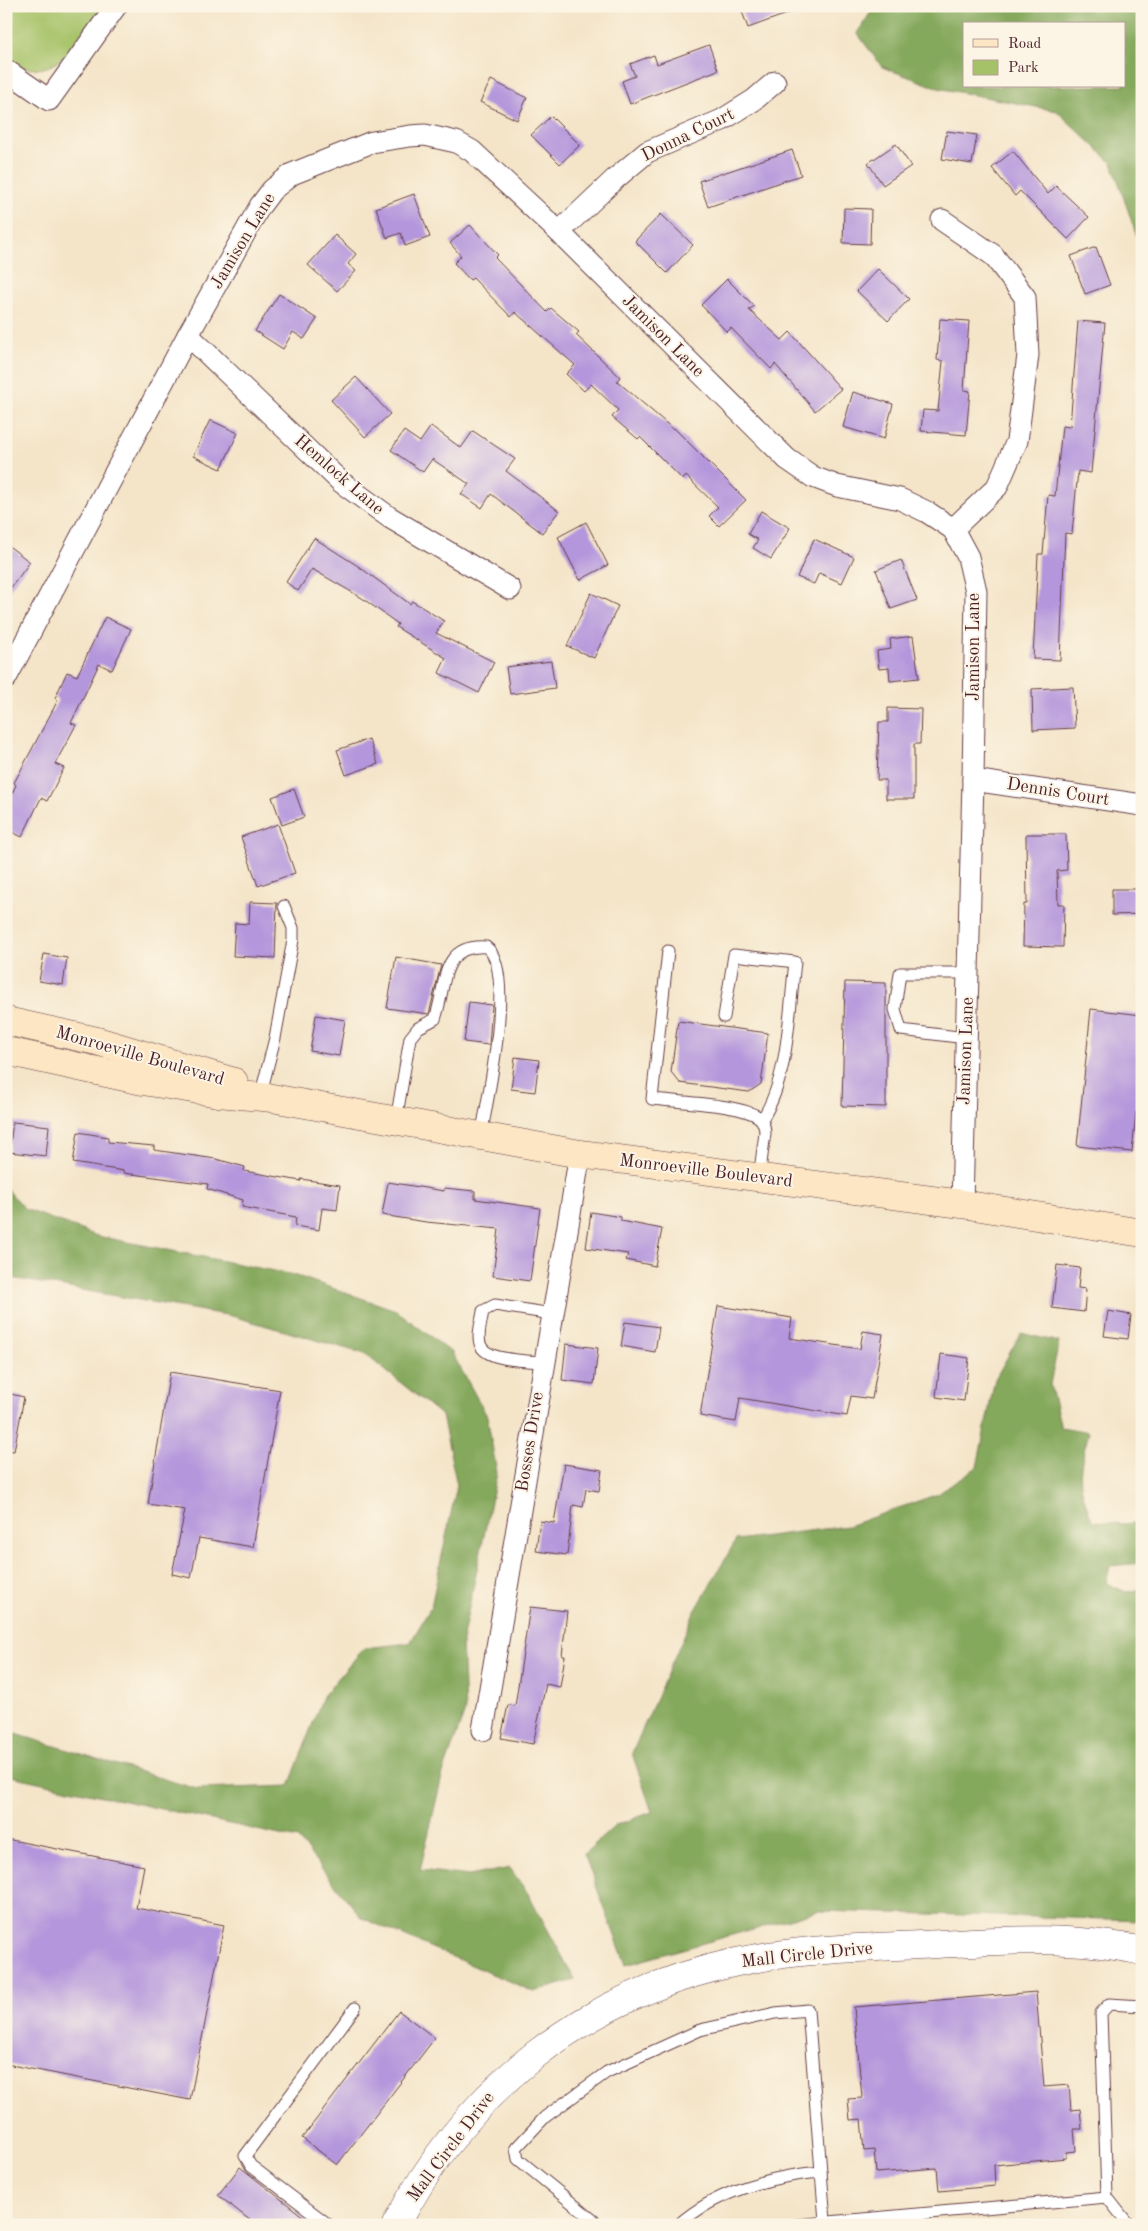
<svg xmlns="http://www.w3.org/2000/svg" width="1148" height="2231" viewBox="0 0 1148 2231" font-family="'Old Standard TT',serif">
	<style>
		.green { fill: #a6c268; stroke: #78704a }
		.forest { fill: #84a85c; stroke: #676444; fill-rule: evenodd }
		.building { fill: #b496dc }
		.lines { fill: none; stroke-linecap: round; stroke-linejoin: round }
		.service-casing { stroke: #643d43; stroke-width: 13 }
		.minor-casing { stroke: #643d43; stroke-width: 23 }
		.tertiary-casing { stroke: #643d43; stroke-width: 29 }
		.secondary-casing { stroke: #643d43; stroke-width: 29 }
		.service { stroke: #fff; stroke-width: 11 }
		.minor { stroke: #fff; stroke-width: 21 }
		.tertiary { stroke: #fff; stroke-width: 28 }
		.secondary { stroke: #fce6c4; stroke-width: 28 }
		.labels { text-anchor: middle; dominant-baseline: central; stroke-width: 4; stroke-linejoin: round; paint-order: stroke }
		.street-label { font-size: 18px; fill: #4a1f2b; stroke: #fcf5e5 }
	</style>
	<rect width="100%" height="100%" fill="#fcf5e5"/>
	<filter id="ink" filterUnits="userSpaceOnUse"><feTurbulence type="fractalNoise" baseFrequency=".02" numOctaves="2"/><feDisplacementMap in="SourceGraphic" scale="10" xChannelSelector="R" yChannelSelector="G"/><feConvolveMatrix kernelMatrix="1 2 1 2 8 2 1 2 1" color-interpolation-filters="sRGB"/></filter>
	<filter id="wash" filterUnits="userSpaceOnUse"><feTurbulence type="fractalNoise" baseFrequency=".0096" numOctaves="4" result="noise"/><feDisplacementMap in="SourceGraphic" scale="20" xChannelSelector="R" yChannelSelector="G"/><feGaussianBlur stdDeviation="1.12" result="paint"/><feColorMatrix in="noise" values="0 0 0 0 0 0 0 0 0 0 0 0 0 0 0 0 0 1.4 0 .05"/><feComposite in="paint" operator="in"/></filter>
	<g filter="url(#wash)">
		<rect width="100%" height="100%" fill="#f4e5c9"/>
		<path class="green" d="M6 6H104C80 39 53 92 6 58Z"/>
		<g class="forest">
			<path d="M875 6H1142V252L1112 163 1057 111 938 88 882 67 857 33ZM964 24H1124V86H964Z"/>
			<path d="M6 1188 25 1209 97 1236 294 1275 396 1310 452 1353 487 1416 497 1473 462 1641 465 1711 442 1776 420 1870 469 1876 510 1868 529 1895 575 1980 534 1992 362 1918 298 1839 6 1775V1731L197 1789 289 1786 323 1696 364 1648 410 1643 431 1607 457 1485 442 1416 365 1354 232 1316 6 1277Z"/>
			<path d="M1021 1333 1059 1342 1050 1384 1061 1427 1089 1432C1078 1472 1076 1483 1093 1521L1123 1524 1142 1522V1563L1110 1566 1106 1583 1126 1592 1142 1589V1920L817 1911 626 1965 584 1854 616 1825 652 1812 632 1753 694 1613 736 1540 848 1526 938 1494 977 1467 995 1379Z"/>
		</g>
		<g id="blocks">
			<g class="building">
				<path d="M740 6H802L803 8 748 28Z"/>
				<path d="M709 45 718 70 630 104 622 81 635 76 630 64 654 55 657 64Z"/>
				<path d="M491 80 527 98 517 120 480 102Z"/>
				<path d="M551 116 580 145 560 164 531 135Z"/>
				<path d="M947 131 977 135 972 164 942 159Z"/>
				<path d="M896 144 911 166 883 185 868 163Z"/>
				<path d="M792 150 801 175 708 207 699 181Z"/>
				<path d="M1013 151 1048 194 1056 186 1089 217 1068 239 1020 191 1015 196 992 168Z"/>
				<path d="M414 194 430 237 405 246 401 233 387 238 376 208Z"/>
				<path d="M844 208 871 209 870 244 843 243Z"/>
				<path d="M661 214 693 245 667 273 635 241Z"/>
				<path d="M470 225 498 255 495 258 547 312 551 308 579 332 576 335 620 377 617 381 673 429 674 428 746 500 719 526 709 516 718 507 686 476 683 480 640 437 638 439 612 417 618 410 591 384 584 391 566 374 575 365 515 312 511 317 473 278 470 280 454 263 461 256 450 243Z"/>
				<path d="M335 235 356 254 348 264 356 271 337 291 308 265Z"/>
				<path d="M1096 247 1110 285 1085 294 1071 256Z"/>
				<path d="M878 269 909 299 888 321 857 291Z"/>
				<path d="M727 279 754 306 749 310 782 340 790 332 841 389 815 411 775 364 771 369 731 328 727 332 701 305Z"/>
				<path d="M279 294 317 319 304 339 293 332 283 349 255 331Z"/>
				<path d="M940 319 969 321 964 390 970 391 966 435 921 431 923 410 938 411 943 361 937 360Z"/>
				<path d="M1078 321 1105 323 1091 473 1078 471 1072 534 1065 533 1060 660 1033 659 1038 554H1043L1048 495 1055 496 1062 426 1070 427Z"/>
				<path d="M356 377 390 414 365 437 331 400Z"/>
				<path d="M853 392 893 404 884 439 843 427Z"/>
				<path d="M210 420 238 433 221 469 193 456Z"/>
				<path d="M431 426 461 448 473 431 515 459 506 471 559 511 542 533 491 494 482 508 461 494 469 484 432 459 423 472 391 450 404 431 420 442Z"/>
				<path d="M761 511 790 528 771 559 753 548 758 540 748 534Z"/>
				<path d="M586 522 608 565 580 580 558 537Z"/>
				<path d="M314 538 358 566 410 604 412 601 444 621 436 633 494 662 479 693 439 673 446 658 396 627 398 624 362 598 312 569 298 591 286 582Z"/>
				<path d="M814 539 854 557 842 583 819 573 814 584 797 577Z"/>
				<path d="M6 544 30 562 6 594Z"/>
				<path d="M901 560 917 600 891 609 876 570Z"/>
				<path d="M591 593 618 606 594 658 567 646Z"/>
				<path d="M105 617 131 629 112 670 99 664 71 723 76 725 55 764 64 768 47 801 41 798 22 837 6 829V806L16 785 14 783 58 700 55 698 67 672 77 676Z"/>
				<path d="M913 636 919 678 890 681 889 668 879 669 877 651 891 649 890 639Z"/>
				<path d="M551 661 555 688 510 694 506 667Z"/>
				<path d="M1073 687 1075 728 1033 730 1032 689Z"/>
				<path d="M888 708 921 709 920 744H914V799H886V780H877L879 722H888Z"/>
				<path d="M369 739 378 764 346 775 337 750Z"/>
				<path d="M294 789 304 817 282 825 272 797Z"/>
				<path d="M278 824 295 873 258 886 241 837Z"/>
				<path d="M1026 834H1066L1067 870 1057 871 1058 904H1064L1063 947 1023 946 1024 904H1027Z"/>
				<path d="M1112 889H1142V914L1112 915Z"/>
				<path d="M250 902 277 903 275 958 233 956 235 923 249 924Z"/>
				<path d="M44 954 67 958 63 985 39 981Z"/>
				<path d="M396 957 441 965 429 1014 387 1008Z"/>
				<path d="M845 982 886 983V1107L842 1106Z"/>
				<path d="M469 1002 492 1005 489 1045 464 1042Z"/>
				<path d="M1091 1009 1142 1015V1112H1136L1132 1152 1077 1146Z"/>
				<path d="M316 1015 345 1020 339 1056 310 1051Z"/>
				<path d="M678 1021 768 1033 761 1084 749 1092 680 1083 671 1072Z"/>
				<path d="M515 1057 539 1060 535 1092 511 1089Z"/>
				<path d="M13 1122 49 1126 46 1156 9 1152Z"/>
				<path d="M78 1132 108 1137V1142L154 1146V1150L216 1159 245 1167 244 1171 301 1181V1179L340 1185 337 1210 322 1208 319 1230 295 1226 296 1217 242 1207 243 1200 207 1189 208 1184 124 1173V1171L73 1163Z"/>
				<path d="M388 1182 444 1191V1188L475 1191V1199L540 1208 530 1281 493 1276 499 1229 426 1222 382 1215Z"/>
				<path d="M591 1212 621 1217V1221L662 1229 655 1266 626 1260 628 1254 586 1248Z"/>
				<path d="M1057 1265 1080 1268 1078 1288 1086 1289 1084 1312 1052 1308Z"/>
				<path d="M718 1306 792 1318 789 1338 860 1349 863 1331 883 1334 872 1399 851 1396 847 1416 740 1398 736 1422 700 1416Z"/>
				<path d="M1108 1311 1131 1315 1128 1339 1104 1336Z"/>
				<path d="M625 1322 659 1327 655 1352 621 1346Z"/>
				<path d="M566 1344 598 1348 594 1384 562 1380Z"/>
				<path d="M941 1354 969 1358 964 1401 936 1397Z"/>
				<path d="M170 1372 280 1390 253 1547 199 1538 191 1578 172 1574 185 1510 148 1504Z"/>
				<path d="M6 1393 24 1397 14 1451 6 1450Z"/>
				<path d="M564 1464 602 1470 599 1491 586 1489 583 1507 573 1505 567 1555 536 1551 540 1521 554 1523Z"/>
				<path d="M530 1607 567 1611 562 1656H565L560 1687 546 1684 533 1744 501 1738 508 1705 515 1706Z"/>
				<path d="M6 1839 144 1866 136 1908 224 1925 190 2100 6 2064Z"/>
				<path d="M1036 1992 1044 2087 1069 2085 1071 2110 1080 2109 1082 2129H1074L1076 2151 1066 2152V2158L994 2165 995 2186 939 2191 937 2168 876 2173 874 2150 864 2151 861 2119 850 2120 848 2099 862 2098 854 2007Z"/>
				<path d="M399 2011 435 2038 337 2165 302 2138Z"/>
				<path d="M240 2167 314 2225H256L218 2195Z"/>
			</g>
		</g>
	</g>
	<g filter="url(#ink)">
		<use href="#blocks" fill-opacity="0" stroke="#643d43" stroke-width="1"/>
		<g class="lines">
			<defs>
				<g id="service">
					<path d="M668 951 652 1099C677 1102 736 1104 757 1116 763 1120 765 1126 765 1133L759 1178"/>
					<path d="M724 1017 734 955 795 962C789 1011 789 1079 762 1119"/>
					<path d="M966 1038 901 1030 895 1009 900 973H968"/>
					<path d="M261 1093 275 1038 293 940V928L284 906"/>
					<path d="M396 1121 410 1038 418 1028 435 1019C447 986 439 944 486 947 517 968 487 1101 481 1136"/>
					<path d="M544 1362C529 1361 488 1361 481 1346 476 1337 482 1320 483 1311L495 1305 552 1314"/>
					<path d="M329 2225 251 2166 245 2156 355 2008"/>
					<path d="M599 2225 518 2159 516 2148 545 2117 607 2072 700 2030 775 2013 808 2010 825 2221"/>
					<path d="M678 2225C716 2191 772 2176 821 2172"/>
					<path d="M795 2225 1107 2197"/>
					<path d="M1129 2225 1107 2197 1101 2013 1109 2004 1142 2006"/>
				</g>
				<g id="minor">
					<path d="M6 70 49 100 116 6"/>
					<path d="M942 220 993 255 1025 297 1028 355 1017 441 997 487 953 529"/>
					<path d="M559 232 615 179 647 152 722 120 754 100 775 82"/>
					<path d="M188 335 341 482 389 517 510 589"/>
					<path d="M6 678 188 335 260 206 272 190 292 174 372 142 410 136 425 135 456 142 472 151 559 232 787 459 813 477 837 486 900 499 927 512 953 529 968 557 976 591 973 780 962 1204"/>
					<path d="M973 780 1142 805"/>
					<path d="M483 1730 580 1154"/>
				</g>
				<path id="tertiary" d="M396 2225C468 2087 584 1995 737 1962 797 1949 859 1948 920 1945 994 1941 1069 1934 1142 1951"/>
				<g id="secondary">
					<path d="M6 1021 97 1041 234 1082"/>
					<path d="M6 1051 143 1081 218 1093 272 1098 580 1154 962 1204 1142 1233"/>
				</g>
			</defs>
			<use href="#service" class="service-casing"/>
			<use href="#minor" class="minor-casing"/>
			<use href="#tertiary" class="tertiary-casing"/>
			<use href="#secondary" class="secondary-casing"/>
			<use href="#service" class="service"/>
			<use href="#minor" class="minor"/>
			<use href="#tertiary" class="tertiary"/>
			<use href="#secondary" class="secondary"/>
		</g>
	</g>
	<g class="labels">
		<g class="street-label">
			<text transform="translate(688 135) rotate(-26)">Donna Court</text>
			<text transform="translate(243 241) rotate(-59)">Jamison Lane</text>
			<text transform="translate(663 336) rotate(45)">Jamison Lane</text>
			<text transform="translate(339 475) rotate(41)">Hemlock Lane</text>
			<text transform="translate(974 647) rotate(-90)">Jamison Lane</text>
			<text transform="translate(1058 792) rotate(9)">Dennis Court</text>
			<text transform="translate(966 1051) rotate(-88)">Jamison Lane</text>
			<text transform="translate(140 1056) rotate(16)">Monroeville Boulevard</text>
			<text transform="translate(706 1171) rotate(7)">Monroeville Boulevard</text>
			<text transform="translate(530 1442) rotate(-81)">Bosses Drive</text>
			<text transform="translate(807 1955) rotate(-6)">Mall Circle Drive</text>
			<text transform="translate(451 2147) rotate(-53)">Mall Circle Drive</text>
		</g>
	</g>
	<rect width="1148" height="2231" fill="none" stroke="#fcf5e5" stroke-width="25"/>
	<rect x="963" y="22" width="162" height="65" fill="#fcf5e5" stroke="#b59f9b"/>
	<rect x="973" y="39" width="25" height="8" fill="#fce6c4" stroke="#b59f9b"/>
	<text x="1008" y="48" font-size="15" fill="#4a1f2b">Road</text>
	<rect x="973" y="60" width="25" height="15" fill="#a6c268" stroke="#b59f9b"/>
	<text x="1008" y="72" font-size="15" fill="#4a1f2b">Park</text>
</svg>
